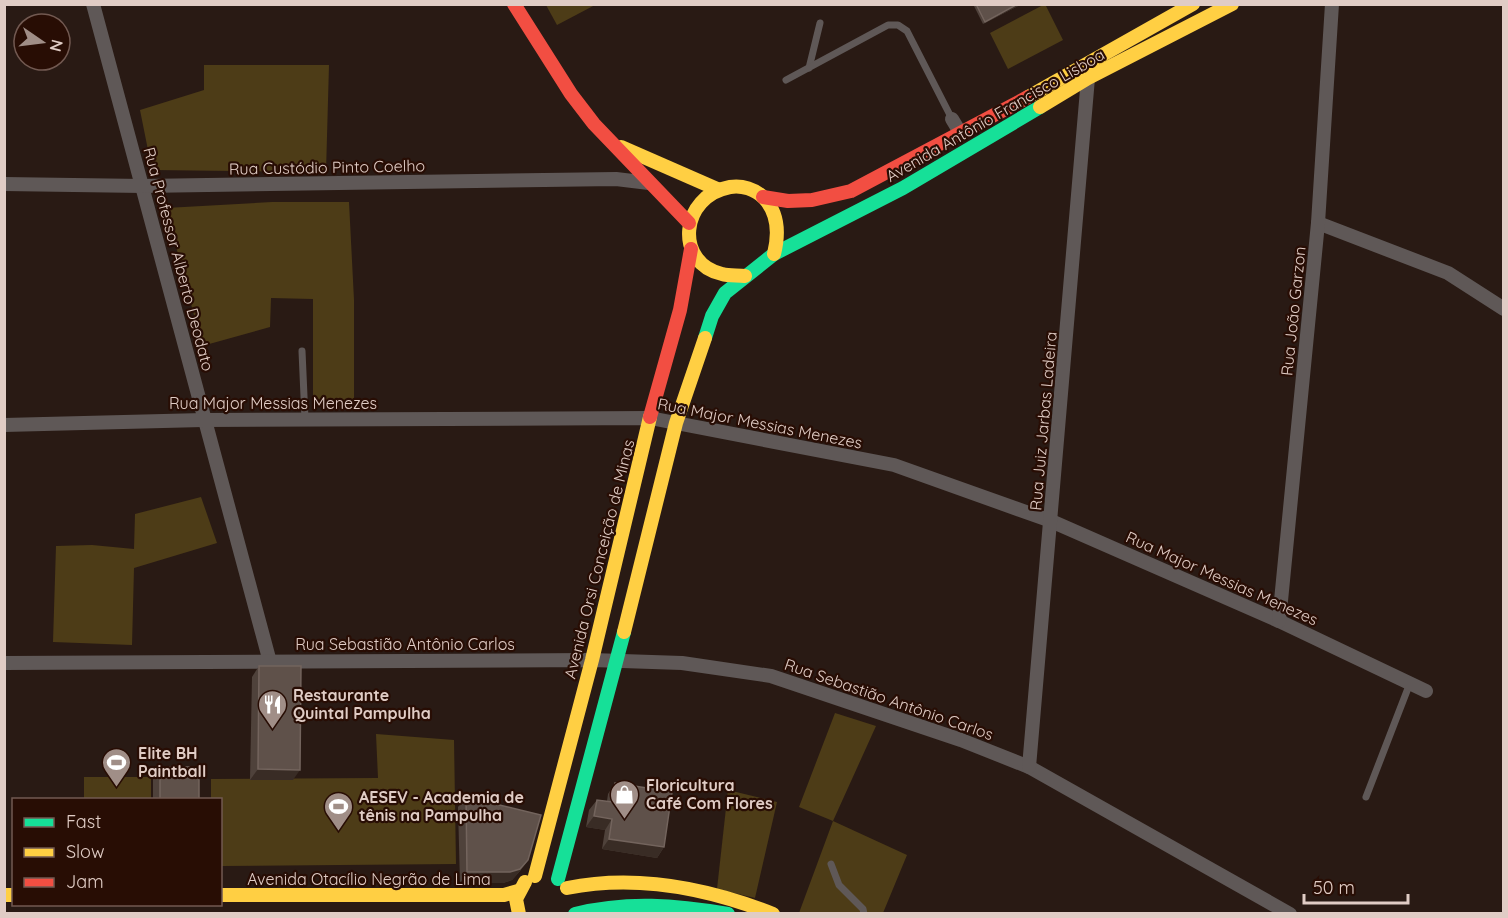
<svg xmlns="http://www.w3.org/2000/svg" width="1508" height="918" viewBox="0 0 1508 918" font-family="Quicksand,sans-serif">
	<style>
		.green { fill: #4d3c17 }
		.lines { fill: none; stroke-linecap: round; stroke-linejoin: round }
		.lane { stroke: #5f5857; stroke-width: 7 }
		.street { stroke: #5f5857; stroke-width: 14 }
		.fast { stroke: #16e098; stroke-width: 14 }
		.slow { stroke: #ffcf43; stroke-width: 14 }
		.jam { stroke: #f24e42; stroke-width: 14 }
		.wall { fill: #4f423b }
		.shaded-wall { fill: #392c25 }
		.building { fill: #5f514a; stroke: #73645d; stroke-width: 1.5 }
		.labels { text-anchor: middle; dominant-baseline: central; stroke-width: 4.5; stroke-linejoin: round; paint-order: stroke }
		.street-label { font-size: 16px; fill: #e0ccc5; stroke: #280d04 }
		.poi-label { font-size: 16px; font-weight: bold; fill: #e0ccc5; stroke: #280d04; text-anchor: start }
	</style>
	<rect width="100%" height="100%" fill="#291a14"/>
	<g class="green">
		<path d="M1045 4 1063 40 1008 69 990 33Z"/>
		<path d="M546 5H595L557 25Z"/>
		<path d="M204 65H329L326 172 152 170 140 110 204 90Z"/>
		<path d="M272 202H349L354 300V404L313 405V299L271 298 270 327 202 346 166 208Z"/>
		<path d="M201 497 217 543 134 568 132 645 53 642 56 546 92 545 134 549 135 514Z"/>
		<path d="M835 713 876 726 833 821 907 855 883 913H799L833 821 799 807Z"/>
		<path d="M376 734 454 740 456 864 221 866 220 800 211 799V779L378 778Z"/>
		<rect x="84" y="777" width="67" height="22"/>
		<path d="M728 790 777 802 755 898 717 889Z"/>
	</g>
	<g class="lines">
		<g class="lane">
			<path d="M809 68 820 23"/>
			<path d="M786 80 888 25H898L907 31 952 119"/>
			<path d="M302 351 305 419"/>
			<path d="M1366 797 1410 683"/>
			<path d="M831 864 839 885 863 909 864 914"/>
		</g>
		<g class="street">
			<path d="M93 4 270 662"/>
			<path d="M952 119 961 134"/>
			<path d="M4 184 143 186 616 179 649 183"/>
			<path d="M1318 223 1448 273 1504 309"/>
			<path d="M4 425 203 420 650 418 676 423 894 465 1051 521 1279 621 1426 691"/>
			<path d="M1279 621 1318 223 1332 4"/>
			<path d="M4 663 592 660 682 663 771 676 961 740 1029 767 1290 914"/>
			<path d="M1029 767 1088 78"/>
		</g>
		<g class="fast">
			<path d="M705 338 712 316 725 293 774 254 903 188 1040 107"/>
			<path d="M558 879 624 632"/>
			<path d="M575 914C627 901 676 905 728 914"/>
		</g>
		<g class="slow">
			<path d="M1028 97 1193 4"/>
			<path d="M1040 107 1088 78 1232 4"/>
			<path d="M621 147 717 189"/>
			<path d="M745 276C738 275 729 276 722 274 674 263 680 196 730 187 742 185 755 189 764 198 779 214 779 234 774 254"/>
			<path d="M624 632 676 423 705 338"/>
			<path d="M535 876 592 660 650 417"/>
			<path d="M567 888C637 874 707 888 773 914"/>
			<path d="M4 895H14"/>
			<path d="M220 895H504L518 891"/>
			<path d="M519 914 516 899 525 882"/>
		</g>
		<g class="jam">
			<path d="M514 4 571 94 594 124 689 223"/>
			<path d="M763 197 788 201 812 200 851 191 1028 97"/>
			<path d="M650 417 680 310 691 249"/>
		</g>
	</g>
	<g class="wall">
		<path d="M973 4H1022L983 24Z"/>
		<path d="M259 666 293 780H250L252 677Z"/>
		<path d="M160 767 199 800H153V777Z"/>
		<path d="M615 783 664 847 657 858 602 849 605 830 586 827 589 810 597 800 607 801 608 794Z"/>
		<path d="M466 797 528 860 520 871 512 880 503 883H460L458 807Z"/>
	</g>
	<g class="shaded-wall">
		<path d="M1018 4H1022L983 24 985 22Z"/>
		<path d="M258 769 300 770 293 780H250Z"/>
		<path d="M594 816 612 819 605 830 586 827Z"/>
		<path d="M609 839 664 847 657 858 602 849Z"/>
		<path d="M528 860 520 871 512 880 503 883H460L467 872Z"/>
	</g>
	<g class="building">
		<path d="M976 4H1018L985 22Z"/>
		<path d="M259 666H301L300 770 258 769Z"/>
		<rect x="160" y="767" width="39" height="33"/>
		<path d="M615 783 672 792 664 847 609 839 612 819 594 816 597 800 612 802Z"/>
		<path d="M466 797 541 815 528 860 520 869 510 872H467Z"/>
	</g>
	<defs>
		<symbol id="restaurant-pin" viewBox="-11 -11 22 30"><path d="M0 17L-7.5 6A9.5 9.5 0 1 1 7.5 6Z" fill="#a08e87" stroke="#280d04"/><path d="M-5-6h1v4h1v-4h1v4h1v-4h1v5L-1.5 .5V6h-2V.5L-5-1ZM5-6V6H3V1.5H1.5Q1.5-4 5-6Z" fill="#fff"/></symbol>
		<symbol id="stadium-pin" viewBox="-11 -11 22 30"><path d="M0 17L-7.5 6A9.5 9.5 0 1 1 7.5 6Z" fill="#a08e87" stroke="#280d04"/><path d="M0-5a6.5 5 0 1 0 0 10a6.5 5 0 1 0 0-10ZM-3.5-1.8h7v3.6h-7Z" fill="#fff"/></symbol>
		<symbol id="shop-pin" viewBox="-11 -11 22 30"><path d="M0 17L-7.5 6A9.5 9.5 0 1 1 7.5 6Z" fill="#a08e87" stroke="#280d04"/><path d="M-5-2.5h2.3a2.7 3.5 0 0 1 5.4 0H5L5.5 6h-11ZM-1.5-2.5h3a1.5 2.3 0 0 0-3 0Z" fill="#fff"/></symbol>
	</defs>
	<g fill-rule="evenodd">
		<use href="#restaurant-pin" x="256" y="688" width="33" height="45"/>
		<use href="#stadium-pin" x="100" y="746" width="33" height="45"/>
		<use href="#shop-pin" x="608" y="778" width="33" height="45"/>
		<use href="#stadium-pin" x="322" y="790" width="33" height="45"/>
	</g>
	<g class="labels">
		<g class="street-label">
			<text transform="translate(995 115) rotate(-30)">Avenida Antônio Francisco Lisboa</text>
			<text transform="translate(327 167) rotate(-1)">Rua Custódio Pinto Coelho</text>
			<text transform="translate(179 259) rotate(75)">Rua Professor Alberto Deodato</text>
			<text transform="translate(1293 311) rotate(-84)">Rua João Garzon</text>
			<text x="273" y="403">Rua Major Messias Menezes</text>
			<text transform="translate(1043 421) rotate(-85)">Rua Juiz Jarbas Ladeira</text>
			<text transform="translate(760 423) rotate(11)">Rua Major Messias Menezes</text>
			<text transform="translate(599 559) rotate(-76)">Avenida Orsi Conceição de Minas</text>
			<text transform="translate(1222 578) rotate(24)">Rua Major Messias Menezes</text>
			<text x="405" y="644">Rua Sebastião Antônio Carlos</text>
			<text transform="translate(889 699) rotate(19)">Rua Sebastião Antônio Carlos</text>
			<text x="369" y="879">Avenida Otacílio Negrão de Lima</text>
		</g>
		<g class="poi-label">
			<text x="293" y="695">Restaurante<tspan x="293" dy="18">Quintal Pampulha</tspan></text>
			<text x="138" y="753">Elite BH<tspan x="138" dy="18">Paintball</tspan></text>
			<text x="646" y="785">Floricultura<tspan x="646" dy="18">Café Com Flores</tspan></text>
			<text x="359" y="797">AESEV - Academia de<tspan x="359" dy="18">tênis na Pampulha</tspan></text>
		</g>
	</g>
	<rect width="1508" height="918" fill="none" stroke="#e0ccc5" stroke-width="12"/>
	<rect x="12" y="798" width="210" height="108" fill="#280d04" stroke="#725951" stroke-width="1.5"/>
	<rect x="24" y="818" width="30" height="9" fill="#16e098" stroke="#725951" stroke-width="1.5"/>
	<text x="66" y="828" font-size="18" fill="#e0ccc5">Fast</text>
	<rect x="24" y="848" width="30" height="9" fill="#ffcf43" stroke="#725951" stroke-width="1.5"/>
	<text x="66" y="858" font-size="18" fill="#e0ccc5">Slow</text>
	<rect x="24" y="878" width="30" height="9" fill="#f24e42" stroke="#725951" stroke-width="1.5"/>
	<text x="66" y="888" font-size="18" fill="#e0ccc5">Jam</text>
	<g transform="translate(42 42) rotate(104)"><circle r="28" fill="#280d04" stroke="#725951" stroke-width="1.5"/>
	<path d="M0-4.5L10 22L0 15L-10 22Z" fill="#a08e87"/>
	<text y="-9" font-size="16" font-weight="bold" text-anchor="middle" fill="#e0ccc5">N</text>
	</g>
	<path d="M1304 894v9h104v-9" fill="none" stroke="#e0ccc5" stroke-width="3"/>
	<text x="1313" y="894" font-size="18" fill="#e0ccc5" stroke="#280d04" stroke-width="4.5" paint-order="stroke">50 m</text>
</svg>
